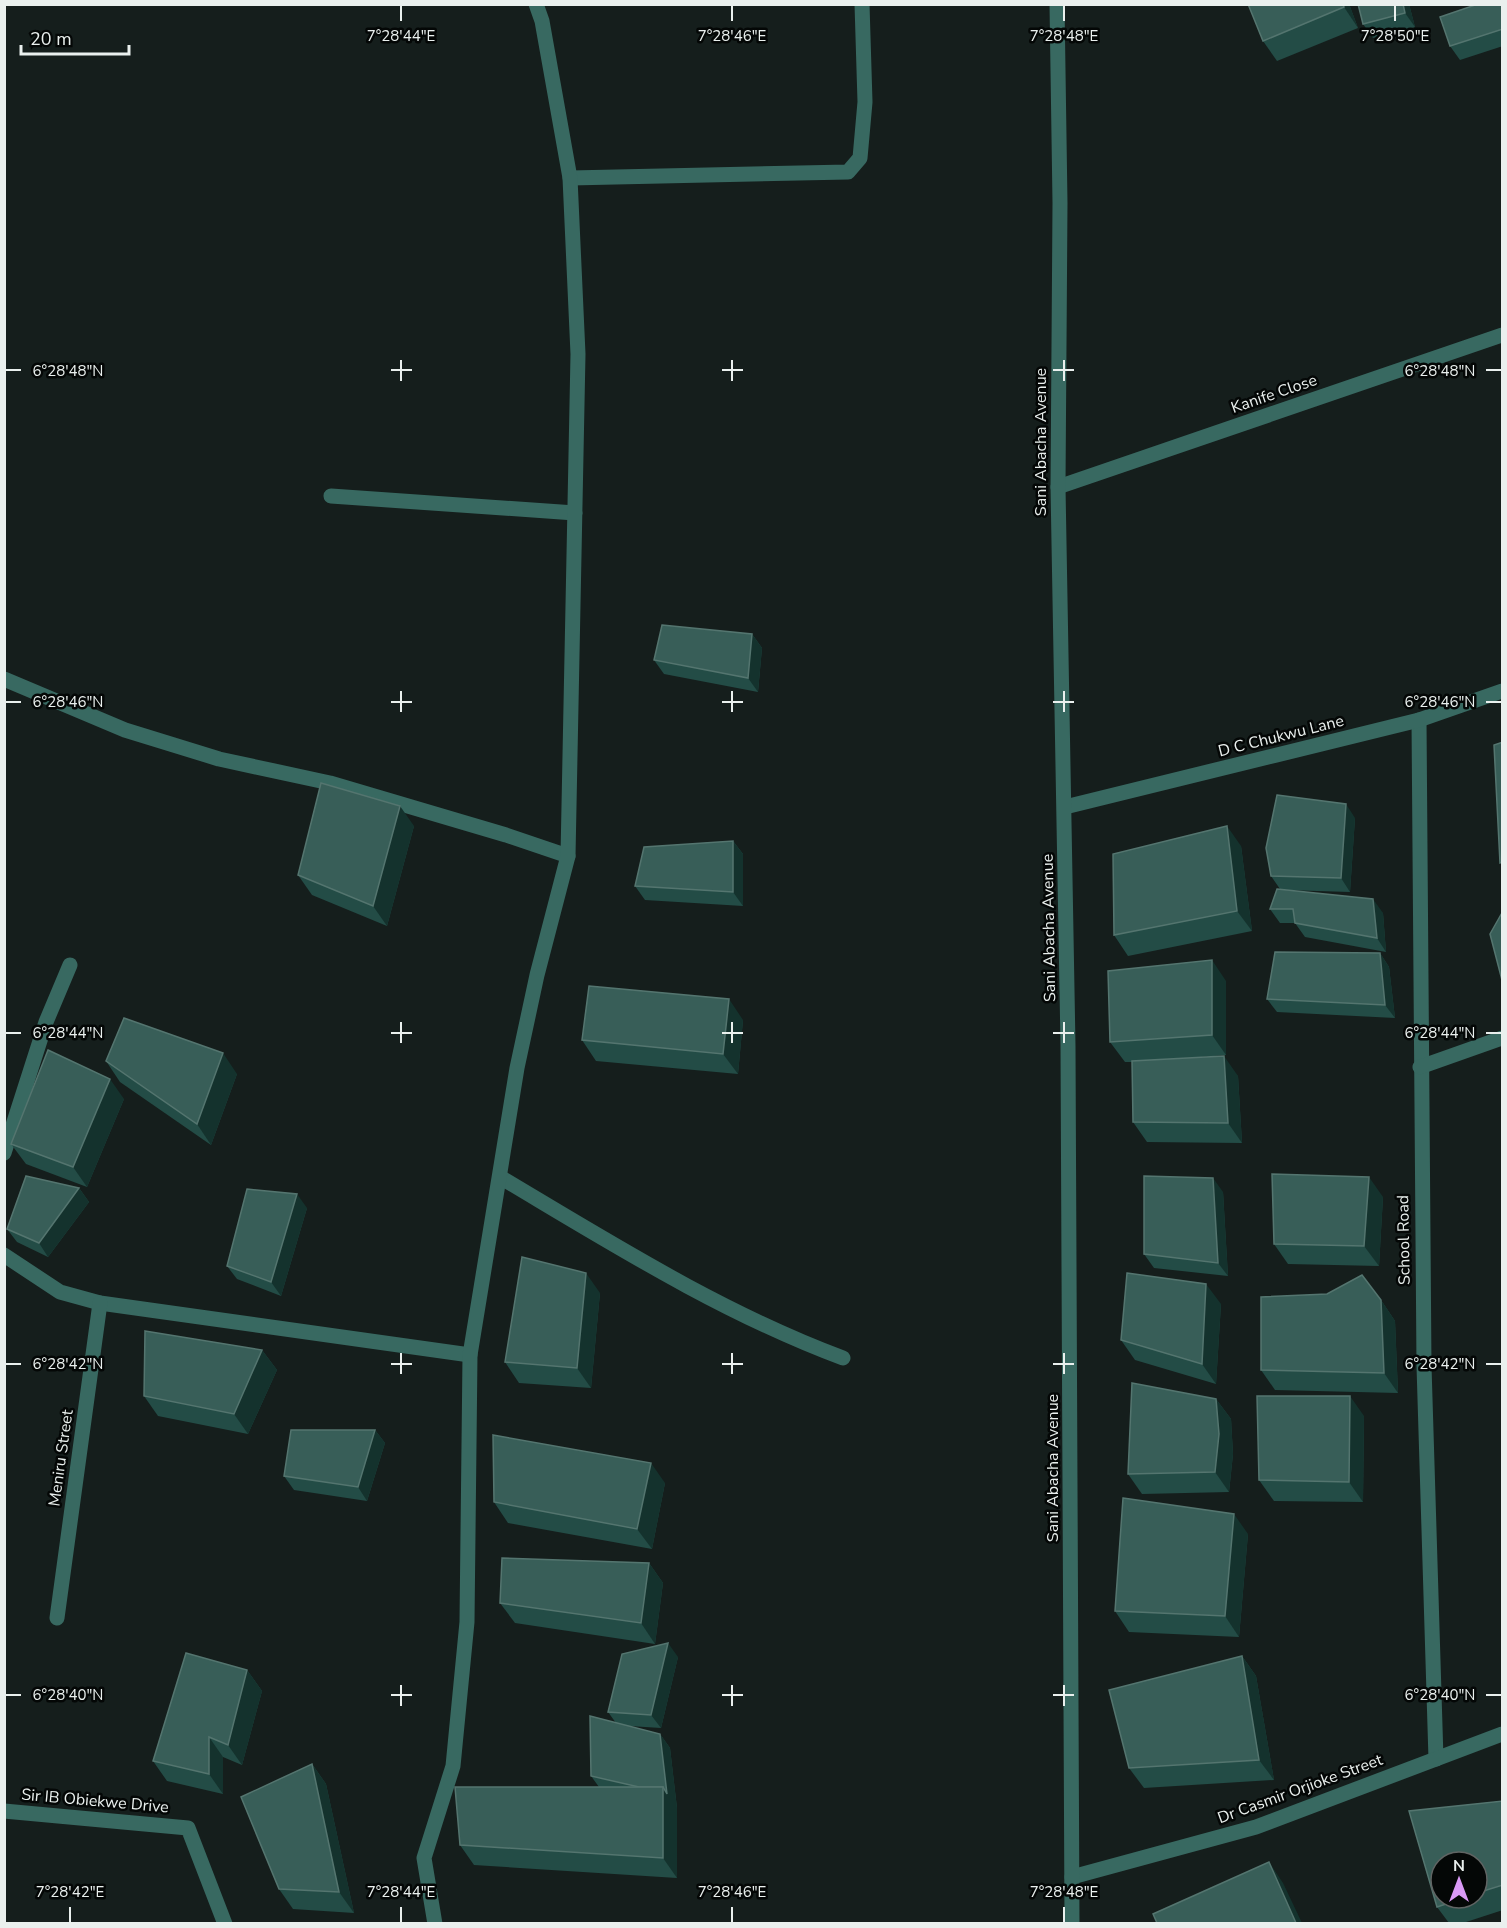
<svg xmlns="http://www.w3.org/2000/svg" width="1507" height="1928" viewBox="0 0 1507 1928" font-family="'Nunito Sans',sans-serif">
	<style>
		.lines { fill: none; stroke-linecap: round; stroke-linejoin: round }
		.minor { stroke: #386961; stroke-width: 15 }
		.tertiary { stroke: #386961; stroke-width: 15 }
		.wall { fill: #234c46; fill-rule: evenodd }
		.shaded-wall { fill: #14322d }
		.building { fill: #385e58; stroke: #54756f; stroke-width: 1.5 }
		.ticks { fill: none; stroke: #eaf0ee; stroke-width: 2 }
		.labels { text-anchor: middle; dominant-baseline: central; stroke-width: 5; stroke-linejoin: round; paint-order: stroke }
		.street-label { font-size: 16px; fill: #eaf0ee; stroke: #040706 }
		.ticks-label { font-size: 15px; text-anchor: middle; fill: #eaf0ee; stroke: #040706; stroke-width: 5; stroke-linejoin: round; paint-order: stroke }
	</style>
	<rect width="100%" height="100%" fill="#151e1c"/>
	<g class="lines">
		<g class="minor">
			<path d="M570 178 848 172 860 158 865 102 862 4"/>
			<path d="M1058 487 1502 335"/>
			<path d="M331 496 575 513"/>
			<path d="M4 679 125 730 219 759 330 783 506 835 568 856"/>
			<path d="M1419 720 1424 1366 1436 1759"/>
			<path d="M1065 807 1419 720 1502 691"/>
			<path d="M1420 1067 1502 1038"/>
			<path d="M4 1153 46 1022 70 965"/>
			<path d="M500 1177C611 1243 722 1313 843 1358"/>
			<path d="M4 1255 60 1292 100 1303 470 1355"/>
			<path d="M57 1618 100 1303"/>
			<path d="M4 1811 188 1828 225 1924"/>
			<path d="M1072 1877 1256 1827 1502 1734"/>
			<path d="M435 1924 424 1858 453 1766 467 1622 470 1355 517 1068 537 975 568 856 578 354 570 178 542 21 536 4"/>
		</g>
		<path class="tertiary" d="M1057 4 1060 203 1058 487 1068 1046 1072 1924"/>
	</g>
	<g class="wall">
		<path d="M1248 4H1349L1358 28 1277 61 1263 41Z"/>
		<path d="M1358 4H1409L1415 27 1373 38 1363 24Z"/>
		<path d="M1503 4V46L1460 60 1450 46Z"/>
		<path d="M752 634 762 648 758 692 664 674 654 660Z"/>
		<path d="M1355 818 1350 892 1285 890 1383 913 1386 952 1305 937 1295 923H1280L1270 909 1280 889 1271 876Z"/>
		<path d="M414 826 387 926 312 895 298 875Z"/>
		<path d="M733 841 743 854V906L645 900 635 886Z"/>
		<path d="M1241 846 1252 931 1128 956 1114 935Z"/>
		<path d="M1380 953 1389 967 1395 1018 1277 1012 1267 999Z"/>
		<path d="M1226 981V1055L1201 1057 1238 1076 1242 1143 1147 1142 1133 1122 1132 1062H1125L1110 1042Z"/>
		<path d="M743 1020 738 1074 596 1061 582 1040Z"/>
		<path d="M106 1061 237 1074 211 1145 120 1082Z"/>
		<path d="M124 1099 87 1187 26 1164 11 1144Z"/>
		<path d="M79 1188 89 1202 48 1257 17 1242 7 1229Z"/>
		<path d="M1223 1192 1228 1276 1154 1268 1144 1254Z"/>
		<path d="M1383 1197 1379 1266 1288 1264 1274 1244Z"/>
		<path d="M307 1208 281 1296 237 1279 227 1266Z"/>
		<path d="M600 1293 591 1388 519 1383 505 1362Z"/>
		<path d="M1381 1300 1395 1321 1398 1393 1275 1390 1261 1370Z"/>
		<path d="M1221 1304 1216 1384 1135 1360 1121 1340Z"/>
		<path d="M262 1350 277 1370 248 1434 158 1416 144 1396Z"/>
		<path d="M1216 1399 1231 1419 1233 1454 1229 1492 1142 1494 1128 1474Z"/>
		<path d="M1364 1416 1363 1502 1274 1501 1259 1480Z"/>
		<path d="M375 1430 385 1443 367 1501 294 1490 284 1476Z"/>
		<path d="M665 1483 652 1549 508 1523 494 1502Z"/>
		<path d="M1248 1534 1239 1637 1129 1632 1115 1611Z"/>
		<path d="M649 1563 663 1583 655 1644 515 1623 500 1603Z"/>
		<path d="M1242 1656 1256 1676 1274 1780 1144 1788 1129 1768Z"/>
		<path d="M678 1657 661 1728 629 1726 660 1734 670 1748 677 1808V1878L474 1865 460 1845 599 1787 591 1776 616 1723 608 1712Z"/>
		<path d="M247 1670 262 1691 242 1765 223 1757V1794L167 1781 153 1761Z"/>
		<path d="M312 1764 326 1784 354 1913 293 1909 279 1889Z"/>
		<path d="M1503 1801V1910L1463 1923H1449L1437 1907 1409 1811ZM1441 1862H1477V1898H1441Z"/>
	</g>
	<g class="shaded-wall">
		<path d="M1343 4H1349L1358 28 1344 7Z"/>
		<path d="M1403 4H1409L1415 27 1405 13Z"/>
		<path d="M752 634 762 648 758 692 748 678Z"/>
		<path d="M1346 804 1355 818 1350 892 1341 878Z"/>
		<path d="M400 806 414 826 387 926 373 906Z"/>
		<path d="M1227 826 1241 846 1252 931 1237 911Z"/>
		<path d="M733 841 743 854V906L733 892Z"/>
		<path d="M1373 899 1383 913 1386 952 1377 938Z"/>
		<path d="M1380 953 1389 967 1395 1018 1385 1005Z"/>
		<path d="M1212 960 1226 981V1055L1212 1035Z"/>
		<path d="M729 999 743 1020 738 1074 723 1054Z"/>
		<path d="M223 1053 237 1074 211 1145 197 1124Z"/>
		<path d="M1224 1056 1238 1076 1242 1143 1228 1123Z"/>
		<path d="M110 1079 124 1099 87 1187 73 1167Z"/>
		<path d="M1369 1177 1383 1197 1379 1266 1364 1246Z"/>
		<path d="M1213 1178 1223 1192 1228 1276 1218 1263Z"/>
		<path d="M79 1188 89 1202 48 1257 39 1243Z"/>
		<path d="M297 1194 307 1208 281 1296 271 1282Z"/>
		<path d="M586 1273 600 1293 591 1388 577 1368Z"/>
		<path d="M1206 1284 1221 1304 1216 1384 1202 1364Z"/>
		<path d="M1381 1300 1395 1321 1398 1393 1384 1373Z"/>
		<path d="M262 1350 277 1370 248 1434 234 1414Z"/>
		<path d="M1350 1396 1364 1416 1363 1502 1349 1482Z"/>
		<path d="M1216 1399 1231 1419 1233 1454 1229 1492 1215 1472Z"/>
		<path d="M375 1430 385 1443 367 1501 358 1487Z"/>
		<path d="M651 1463 665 1483 652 1549 637 1529Z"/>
		<path d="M1234 1514 1248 1534 1239 1637 1225 1616Z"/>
		<path d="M649 1563 663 1583 655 1644 641 1623Z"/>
		<path d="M668 1643 678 1657 661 1728 651 1715Z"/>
		<path d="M1242 1656 1256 1676 1274 1780 1259 1760Z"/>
		<path d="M247 1670 262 1691 242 1765 228 1745Z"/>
		<path d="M660 1734 670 1748 677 1808V1878L663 1858Z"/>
		<path d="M209 1737 223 1757V1794L209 1774Z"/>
		<path d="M312 1764 326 1784 354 1913 339 1892Z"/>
		<path d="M1269 1862 1283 1883 1302 1923H1296Z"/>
	</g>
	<g class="building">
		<path d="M1248 4H1343L1344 7 1263 41Z"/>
		<path d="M1358 4H1403L1405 13 1363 24Z"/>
		<path d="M1478 4H1503V29L1450 46 1440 17Z"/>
		<path d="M662 625 752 634 748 678 654 660Z"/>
		<path d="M1503 742V862L1500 863 1494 745Z"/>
		<path d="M321 783 400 806 373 906 298 875Z"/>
		<path d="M1277 795 1346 804 1341 878 1271 876 1266 848Z"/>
		<path d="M1227 826 1237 911 1114 935 1113 854Z"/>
		<path d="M733 841V892L635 886 644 847Z"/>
		<path d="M1277 889 1373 899 1377 938 1295 923 1293 909H1270Z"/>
		<path d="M1503 911V984L1490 934Z"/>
		<path d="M1275 952 1380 953 1385 1005 1267 999Z"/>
		<path d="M1212 960V1035L1110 1042 1108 971Z"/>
		<path d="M589 986 729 999 723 1054 582 1040Z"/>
		<path d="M124 1018 223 1053 197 1124 106 1061Z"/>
		<path d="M48 1050 110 1079 73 1167 11 1144Z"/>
		<path d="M1224 1056 1228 1123 1133 1122 1132 1061Z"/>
		<path d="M1272 1174 1369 1177 1364 1246 1274 1244Z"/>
		<path d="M26 1176 79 1188 39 1243 7 1229Z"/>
		<path d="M1144 1176 1213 1178 1218 1263 1144 1254Z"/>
		<path d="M247 1189 297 1194 271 1282 227 1266Z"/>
		<path d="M522 1257 586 1273 577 1368 505 1362Z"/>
		<path d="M1127 1273 1206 1284 1202 1364 1121 1340Z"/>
		<path d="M1362 1275 1381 1300 1384 1373 1261 1370V1297L1327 1294Z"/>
		<path d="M145 1331 262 1350 234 1414 144 1396Z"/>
		<path d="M1132 1383 1216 1399 1219 1434 1215 1472 1128 1474Z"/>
		<path d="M1257 1396H1350L1349 1482 1259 1480Z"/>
		<path d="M291 1430H375L358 1487 284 1476Z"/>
		<path d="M493 1435 651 1463 637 1529 494 1502Z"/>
		<path d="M1123 1498 1234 1514 1225 1616 1115 1611Z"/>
		<path d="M502 1558 649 1563 641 1623 500 1603Z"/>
		<path d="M668 1643 651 1715 608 1712 622 1654Z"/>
		<path d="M186 1653 247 1670 228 1745 209 1737V1774L153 1761Z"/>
		<path d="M1242 1656 1259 1760 1129 1768 1109 1690Z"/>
		<path d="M590 1716 660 1734 667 1794 663 1787H639L591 1776Z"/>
		<path d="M312 1764 339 1892 279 1889 241 1797Z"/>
		<path d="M455 1787H663V1858L460 1845Z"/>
		<path d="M1503 1801V1885L1477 1893V1862H1441V1898H1464L1437 1907 1409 1811Z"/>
		<path d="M1269 1862 1296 1923H1157L1153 1914Z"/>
	</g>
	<path class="ticks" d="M401 6V21M732 6V21M1064 6V21M1395 6V21M401 360V381M732 360V381M1064 360V381M6 370H21M391 370H412M722 370H743M1053 370H1074M1486 370H1501M401 691V712M732 691V712M1064 691V712M6 702H21M391 702H412M722 702H743M1053 702H1074M1486 702H1501M401 1022V1043M732 1022V1043M1064 1022V1043M6 1033H21M391 1033H412M722 1033H743M1053 1033H1074M1486 1033H1501M401 1353V1374M732 1353V1374M1064 1353V1374M6 1364H21M391 1364H412M722 1364H743M1053 1364H1074M1486 1364H1501M401 1685V1706M732 1685V1706M1064 1685V1706M6 1695H21M391 1695H412M722 1695H743M1053 1695H1074M1486 1695H1501M70 1907V1922M401 1907V1922M732 1907V1922M1064 1907V1922"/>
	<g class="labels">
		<g class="street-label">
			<text transform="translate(1274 394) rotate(-19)">Kanife Close</text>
			<text transform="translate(1041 442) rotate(-90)">Sani Abacha Avenue</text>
			<text transform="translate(1281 736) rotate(-14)">D C Chukwu Lane</text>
			<text transform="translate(1049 928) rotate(-91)">Sani Abacha Avenue</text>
			<text transform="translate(1404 1240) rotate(-91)">School Road</text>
			<text transform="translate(61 1458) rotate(-82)">Meniru Street</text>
			<text transform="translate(1053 1468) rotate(-90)">Sani Abacha Avenue</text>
			<text transform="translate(1300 1789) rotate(-20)">Dr Casmir Orjioke Street</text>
			<text transform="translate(95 1801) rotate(5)">Sir IB Obiekwe Drive</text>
		</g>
	</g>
	<g class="ticks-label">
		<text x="401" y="41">7°28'44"E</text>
		<text x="732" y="41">7°28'46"E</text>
		<text x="1064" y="41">7°28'48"E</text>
		<text x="1395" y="41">7°28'50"E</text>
		<text x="68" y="376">6°28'48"N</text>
		<text x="1440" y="376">6°28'48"N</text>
		<text x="68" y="707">6°28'46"N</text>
		<text x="1440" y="707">6°28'46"N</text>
		<text x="68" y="1038">6°28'44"N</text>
		<text x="1440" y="1038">6°28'44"N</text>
		<text x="68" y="1369">6°28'42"N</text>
		<text x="1440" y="1369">6°28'42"N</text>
		<text x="68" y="1700">6°28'40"N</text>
		<text x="1440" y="1700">6°28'40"N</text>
		<text x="70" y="1897">7°28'42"E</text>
		<text x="401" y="1897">7°28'44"E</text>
		<text x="732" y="1897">7°28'46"E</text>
		<text x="1064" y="1897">7°28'48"E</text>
	</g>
	<rect width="1507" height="1928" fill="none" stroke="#eaf0ee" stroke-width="12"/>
	<g transform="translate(1459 1880)"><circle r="28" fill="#040706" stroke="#606463" stroke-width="1.5"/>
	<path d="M0-4.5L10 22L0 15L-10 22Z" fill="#da9af6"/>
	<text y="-9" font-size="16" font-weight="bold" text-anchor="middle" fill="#eaf0ee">N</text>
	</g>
	<path d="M21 45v9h108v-9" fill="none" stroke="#eaf0ee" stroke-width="3"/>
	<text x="30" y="45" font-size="18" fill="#eaf0ee" stroke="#040706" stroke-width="4.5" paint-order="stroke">20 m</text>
</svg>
